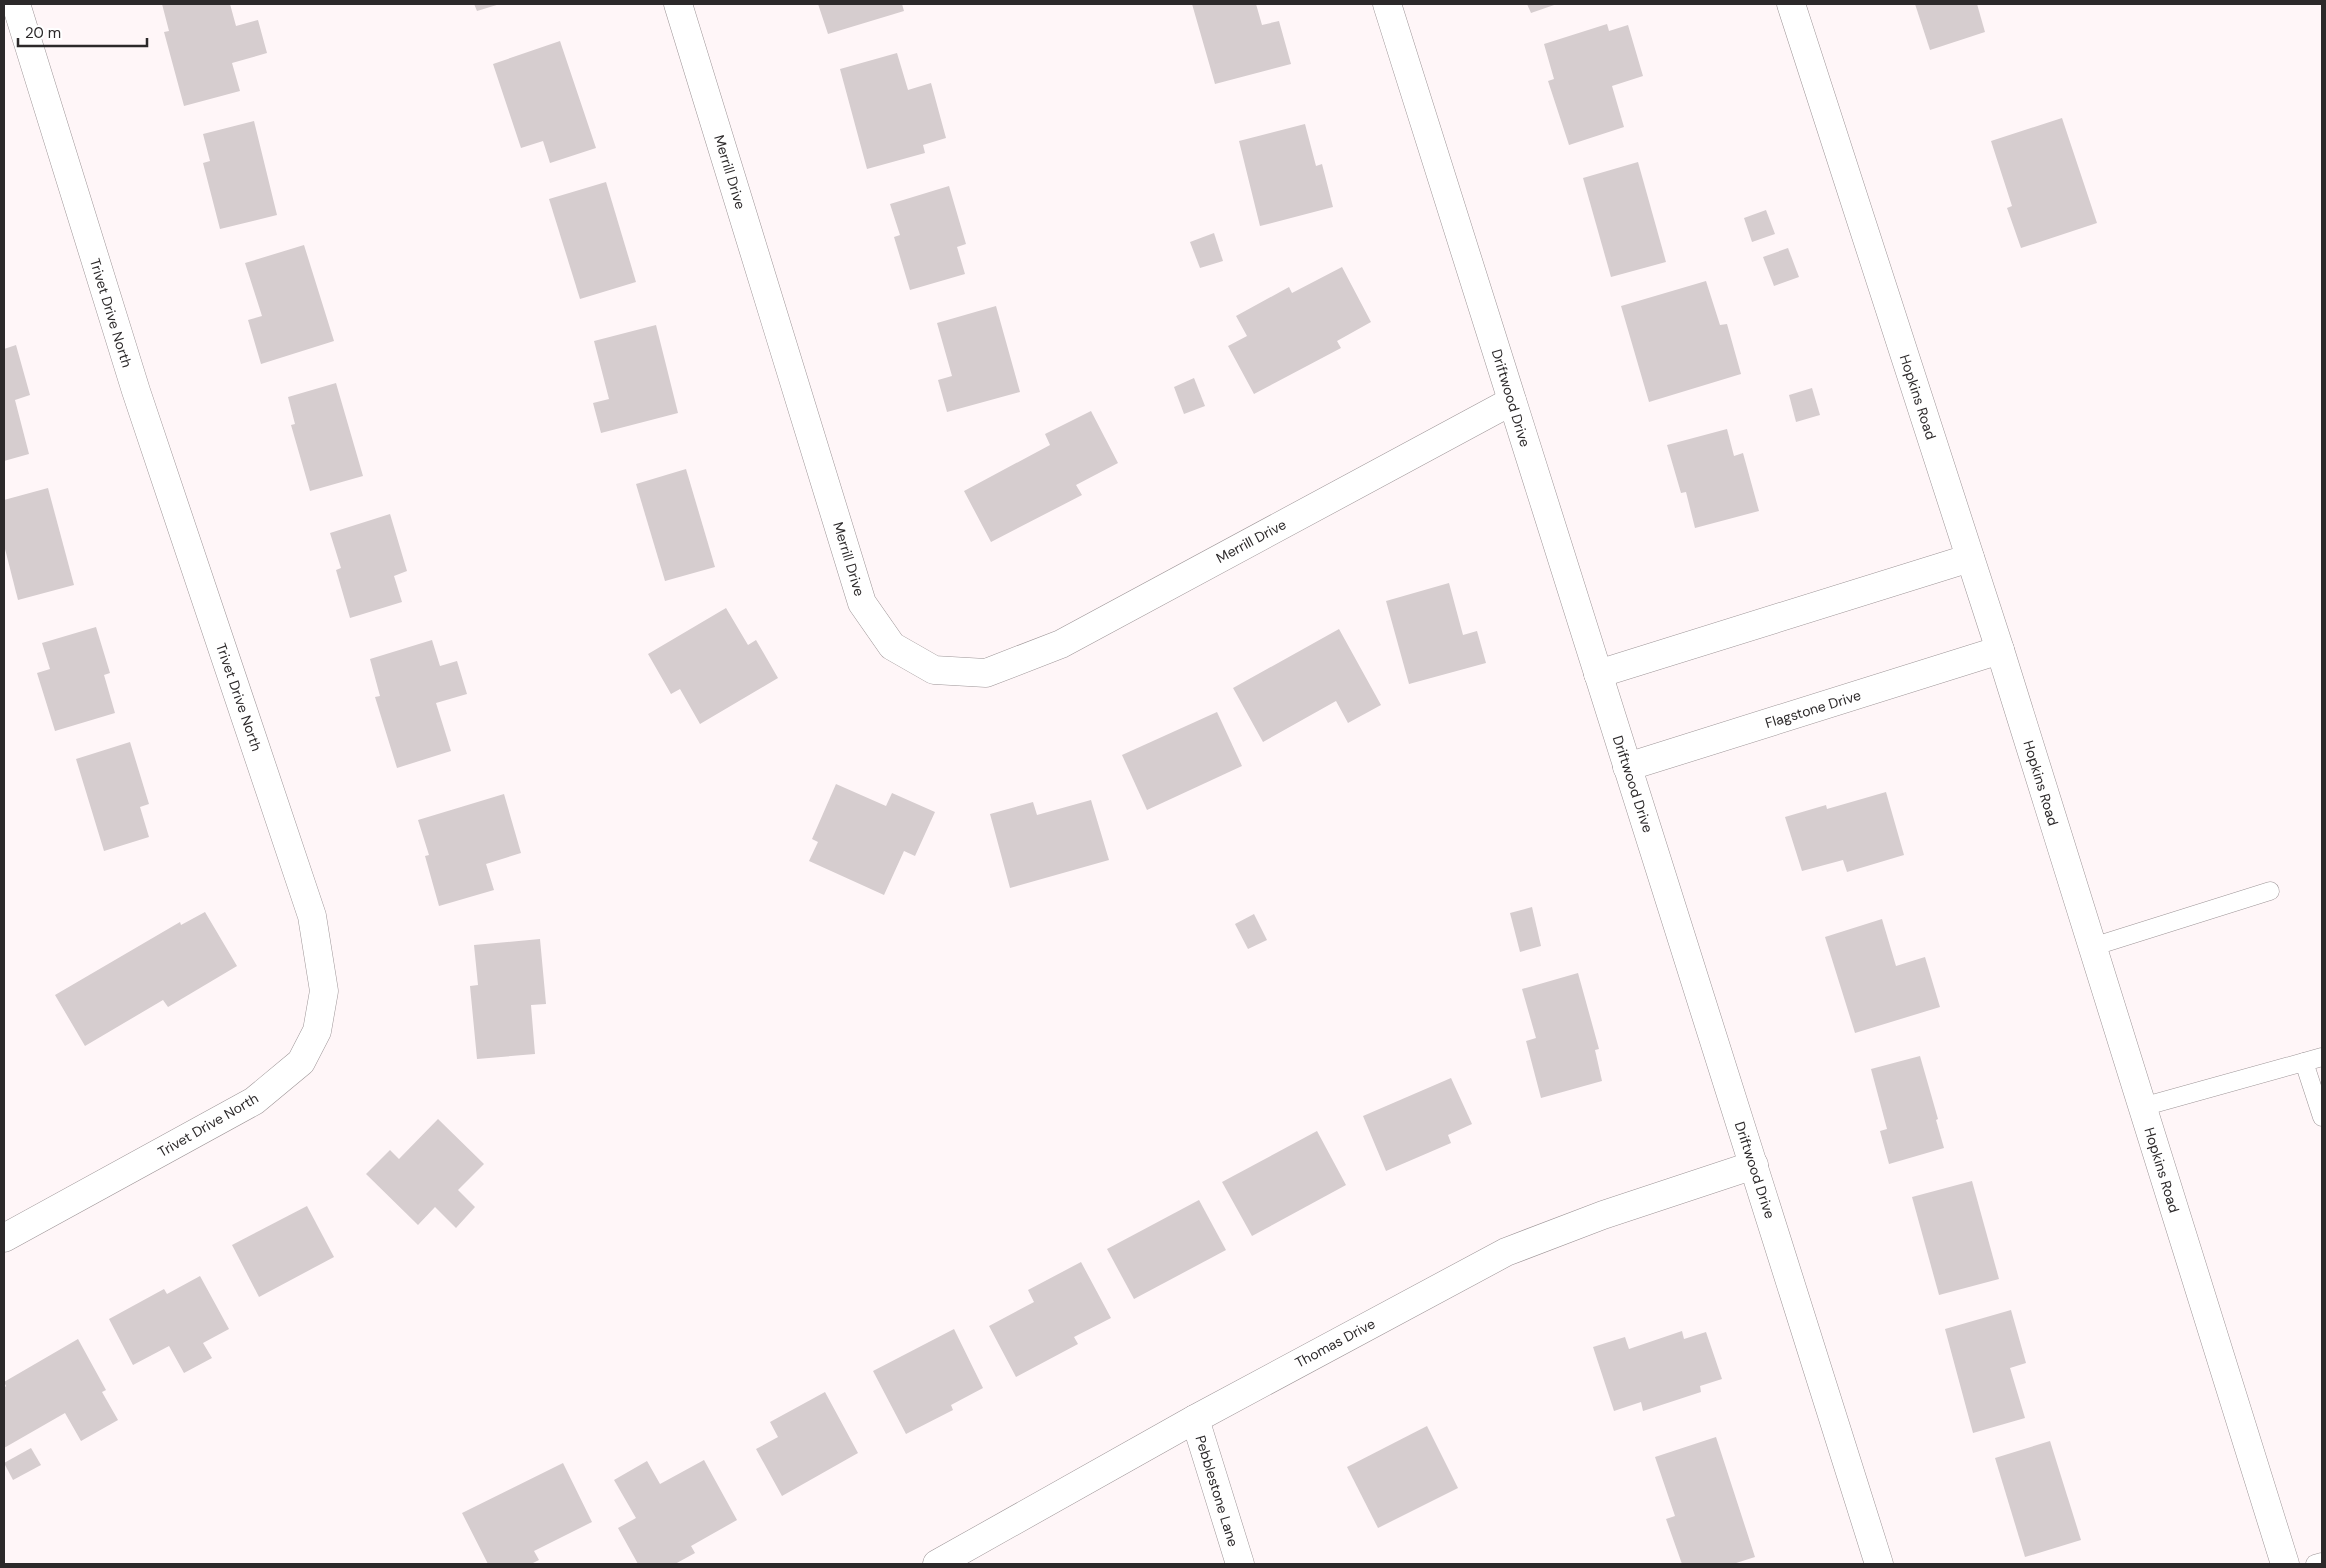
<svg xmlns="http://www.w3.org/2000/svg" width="2326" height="1568" viewBox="0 0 2326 1568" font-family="'DM Sans',sans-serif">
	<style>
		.building { fill: #d6cdcf }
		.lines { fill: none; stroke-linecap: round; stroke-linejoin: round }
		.service-casing { stroke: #9d9597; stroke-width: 19 }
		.minor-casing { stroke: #9d9597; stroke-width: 29 }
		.tertiary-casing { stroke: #9d9597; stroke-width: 29 }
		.service { stroke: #fff; stroke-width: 18 }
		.minor { stroke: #fff; stroke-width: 28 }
		.tertiary { stroke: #fff; stroke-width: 28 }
		.labels { text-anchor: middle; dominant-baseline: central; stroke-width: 5; stroke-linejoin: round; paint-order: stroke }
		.street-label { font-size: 14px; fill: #2c292a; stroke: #fff }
	</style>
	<rect width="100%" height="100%" fill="#fff6f8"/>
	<g class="building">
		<path d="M162 4H230L236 26 258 20 267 53 232 63 240 91 184 106 164 32 169 31Z"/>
		<path d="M474 4H500L477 11Z"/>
		<path d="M818 4H902L904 11 828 34Z"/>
		<path d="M1192 4H1256L1262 25 1279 21 1291 64 1215 84Z"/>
		<path d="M1527 4H1557L1531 13Z"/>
		<path d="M1915 4H1977L1985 32 1930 50Z"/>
		<path d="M1607 24 1609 31 1628 25 1643 76 1612 86 1624 127 1569 145 1548 81 1554 79 1544 44Z"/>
		<path d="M560 41 596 148 550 163 543 141 521 148 493 64Z"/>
		<path d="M897 53 908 90 931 83 946 138 923 145 925 153 867 169 840 69Z"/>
		<path d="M2062 118 2097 223 2021 248 2007 208 2012 206 1991 141Z"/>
		<path d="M254 121 277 215 220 229 203 163 210 161 203 134Z"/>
		<path d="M1305 124 1316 166 1322 164 1333 207 1260 226 1239 141Z"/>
		<path d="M1638 162 1666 262 1611 277 1583 178Z"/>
		<path d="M606 182 636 282 580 299 549 199Z"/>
		<path d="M949 186 966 244 957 247 965 274 910 290 894 237 900 235 890 204Z"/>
		<path d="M1766 210 1775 234 1752 242 1744 218Z"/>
		<path d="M1214 233 1223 261 1200 268 1190 242Z"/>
		<path d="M304 245 334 341 261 364 248 320 262 316 245 263Z"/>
		<path d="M1788 248 1799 277 1774 286 1763 257Z"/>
		<path d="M1342 267 1371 322 1337 341 1341 348 1254 394 1228 346 1247 336 1236 316 1289 287 1292 293Z"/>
		<path d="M1706 281 1720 325 1727 324 1741 374 1649 402 1621 306Z"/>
		<path d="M996 306 1020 392 947 412 938 380 952 376 937 323Z"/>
		<path d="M656 325 678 413 601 433 593 403 609 399 594 341Z"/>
		<path d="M16 345 30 395 15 400 29 454 4 461V349Z"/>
		<path d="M1194 378 1205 406 1184 414 1174 387Z"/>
		<path d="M336 383 363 476 310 491 291 425 295 424 288 397Z"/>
		<path d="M1812 388 1820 415 1796 422 1789 395Z"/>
		<path d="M1091 411 1118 463 1076 485 1082 495 991 542 964 491 1050 445 1045 434Z"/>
		<path d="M1727 429 1734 456 1743 453 1759 511 1695 528 1686 492 1681 493 1667 445Z"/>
		<path d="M686 469 715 567 665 581 636 484Z"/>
		<path d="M48 488 74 585 18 600 4 545V500Z"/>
		<path d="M390 514 407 571 394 576 402 602 350 618 336 570 341 568 330 533Z"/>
		<path d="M1449 583 1463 635 1477 631 1486 663 1409 684 1386 601Z"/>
		<path d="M726 608 748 645 756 640 778 678 700 724 680 689 671 694 648 654Z"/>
		<path d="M96 627 110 673 104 675 115 713 55 731 37 673 50 669 42 643Z"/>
		<path d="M1339 629 1381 705 1348 723 1336 701 1263 742 1233 688Z"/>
		<path d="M432 640 440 666 457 661 467 694 436 703 451 751 397 768 375 697 380 696 370 659Z"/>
		<path d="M1217 712 1242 766 1147 810 1122 755Z"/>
		<path d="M130 742 149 804 140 807 149 837 104 851 76 759Z"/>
		<path d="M836 784 886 806 892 793 935 812 915 856 904 851 884 895 809 861 818 842 812 839Z"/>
		<path d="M1886 792 1904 855 1847 872 1843 860 1802 871 1785 817 1826 805 1827 809Z"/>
		<path d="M504 794 521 853 486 864 494 890 439 906 425 856 429 855 418 820Z"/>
		<path d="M1091 800 1109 860 1010 888 990 814 1033 802 1037 815Z"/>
		<path d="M1532 907 1541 946 1520 952 1510 913Z"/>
		<path d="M205 912 237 966 168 1007 163 1000 85 1046 55 995 180 922 181 925Z"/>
		<path d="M1254 914 1267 940 1248 949 1235 924Z"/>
		<path d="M1882 919 1896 966 1925 957 1940 1007 1855 1033 1825 937Z"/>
		<path d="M540 939 546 1004 531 1005 535 1054 477 1059 470 986 478 985 474 945Z"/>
		<path d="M1578 973 1599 1049 1595 1050 1602 1081 1541 1098 1526 1041 1536 1038 1522 989Z"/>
		<path d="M1920 1056 1938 1119 1936 1120 1944 1148 1889 1164 1880 1131 1887 1129 1871 1069Z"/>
		<path d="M1451 1078 1472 1124 1448 1135 1451 1143 1386 1171 1363 1116Z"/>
		<path d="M438 1119 484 1164 458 1190 475 1207 456 1228 435 1207 418 1225 366 1174 390 1150 399 1159Z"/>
		<path d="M1317 1131 1346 1185 1252 1236 1222 1182Z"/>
		<path d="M1972 1181 1999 1279 1939 1295 1912 1197Z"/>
		<path d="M1199 1200 1226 1250 1134 1299 1107 1249Z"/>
		<path d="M307 1206 334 1257 259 1297 232 1245Z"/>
		<path d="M1081 1262 1111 1318 1074 1337 1078 1344 1016 1377 989 1326 1034 1302 1028 1290Z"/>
		<path d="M200 1276 229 1329 203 1343 212 1358 184 1373 169 1346 133 1365 109 1319 164 1289 167 1294Z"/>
		<path d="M2011 1310 2026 1363 2010 1368 2025 1418 1973 1433 1945 1329Z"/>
		<path d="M954 1329 983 1388 951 1405 953 1410 906 1434 873 1371Z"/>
		<path d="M1682 1331 1684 1339 1706 1332 1722 1379 1700 1386 1701 1392 1643 1411 1641 1402 1614 1411 1593 1347 1625 1337 1629 1349Z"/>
		<path d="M78 1339 106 1390 102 1392 118 1420 81 1441 65 1413 4 1448V1388L6 1386 4 1382Z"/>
		<path d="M825 1392 858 1453 782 1496 756 1449 778 1437 770 1422Z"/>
		<path d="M1427 1426 1458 1488 1378 1528 1347 1467Z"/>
		<path d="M1716 1437 1755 1557 1733 1564H1682L1666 1519 1675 1516 1655 1457Z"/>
		<path d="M2050 1441 2081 1540 2025 1557 1995 1458Z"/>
		<path d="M31 1448 41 1465 13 1480 4 1463Z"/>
		<path d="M704 1460 737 1520 691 1546 695 1553 675 1564H638L618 1528 636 1518 614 1480 647 1461 660 1484Z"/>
		<path d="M563 1463 592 1522 534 1551 539 1560 531 1564H488L462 1513Z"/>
	</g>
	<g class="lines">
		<defs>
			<g id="service">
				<path d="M2092 947 2270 891"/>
				<path d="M2304 1062 2322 1117"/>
				<path d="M2142 1107 2322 1057"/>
				<path d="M2315 1564 2322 1562"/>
			</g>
			<g id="minor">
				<path d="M678 4 862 603 892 646 934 670 986 673 1061 644 1512 401"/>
				<path d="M1387 4 1879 1564"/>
				<path d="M1598 674 1970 558"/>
				<path d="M1627 767 2000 650"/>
				<path d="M4 1238 254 1101 301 1062 317 1031 324 991 312 916 136 391 16 4"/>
				<path d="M1195 1419 1240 1564"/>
				<path d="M937 1564 1195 1419 1506 1252 1603 1215 1754 1165"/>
			</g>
			<path id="tertiary" d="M1791 4 2000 650 2285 1564"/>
		</defs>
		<use href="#service" class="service-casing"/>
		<use href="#minor" class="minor-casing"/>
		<use href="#tertiary" class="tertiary-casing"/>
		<use href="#service" class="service"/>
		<use href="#minor" class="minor"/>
		<use href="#tertiary" class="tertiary"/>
	</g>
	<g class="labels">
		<g class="street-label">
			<text transform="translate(730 172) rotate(73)">Merrill Drive</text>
			<text transform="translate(111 313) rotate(73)">Trivet Drive North</text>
			<text transform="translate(1918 397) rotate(72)">Hopkins Road</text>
			<text transform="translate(1511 398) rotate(73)">Driftwood Drive</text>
			<text transform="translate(1251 541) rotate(-28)">Merrill Drive</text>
			<text transform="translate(849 559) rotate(73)">Merrill Drive</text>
			<text transform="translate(239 697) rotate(71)">Trivet Drive North</text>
			<text transform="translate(1813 709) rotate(-17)">Flagstone Drive</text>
			<text transform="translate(2041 783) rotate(73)">Hopkins Road</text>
			<text transform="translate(1633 784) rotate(72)">Driftwood Drive</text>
			<text transform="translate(208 1125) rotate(-30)">Trivet Drive North</text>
			<text transform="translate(1755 1170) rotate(72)">Driftwood Drive</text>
			<text transform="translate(2162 1170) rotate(73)">Hopkins Road</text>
			<text transform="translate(1335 1343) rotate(-28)">Thomas Drive</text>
			<text transform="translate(1217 1491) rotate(73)">Pebblestone Lane</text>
		</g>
	</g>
	<rect width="2326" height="1568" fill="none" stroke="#2c292a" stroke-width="10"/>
	<path d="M18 38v8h129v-8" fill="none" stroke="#2c292a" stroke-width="2.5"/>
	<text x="25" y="38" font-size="15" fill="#2c292a" stroke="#ffffff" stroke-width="4" paint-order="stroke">20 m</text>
</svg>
